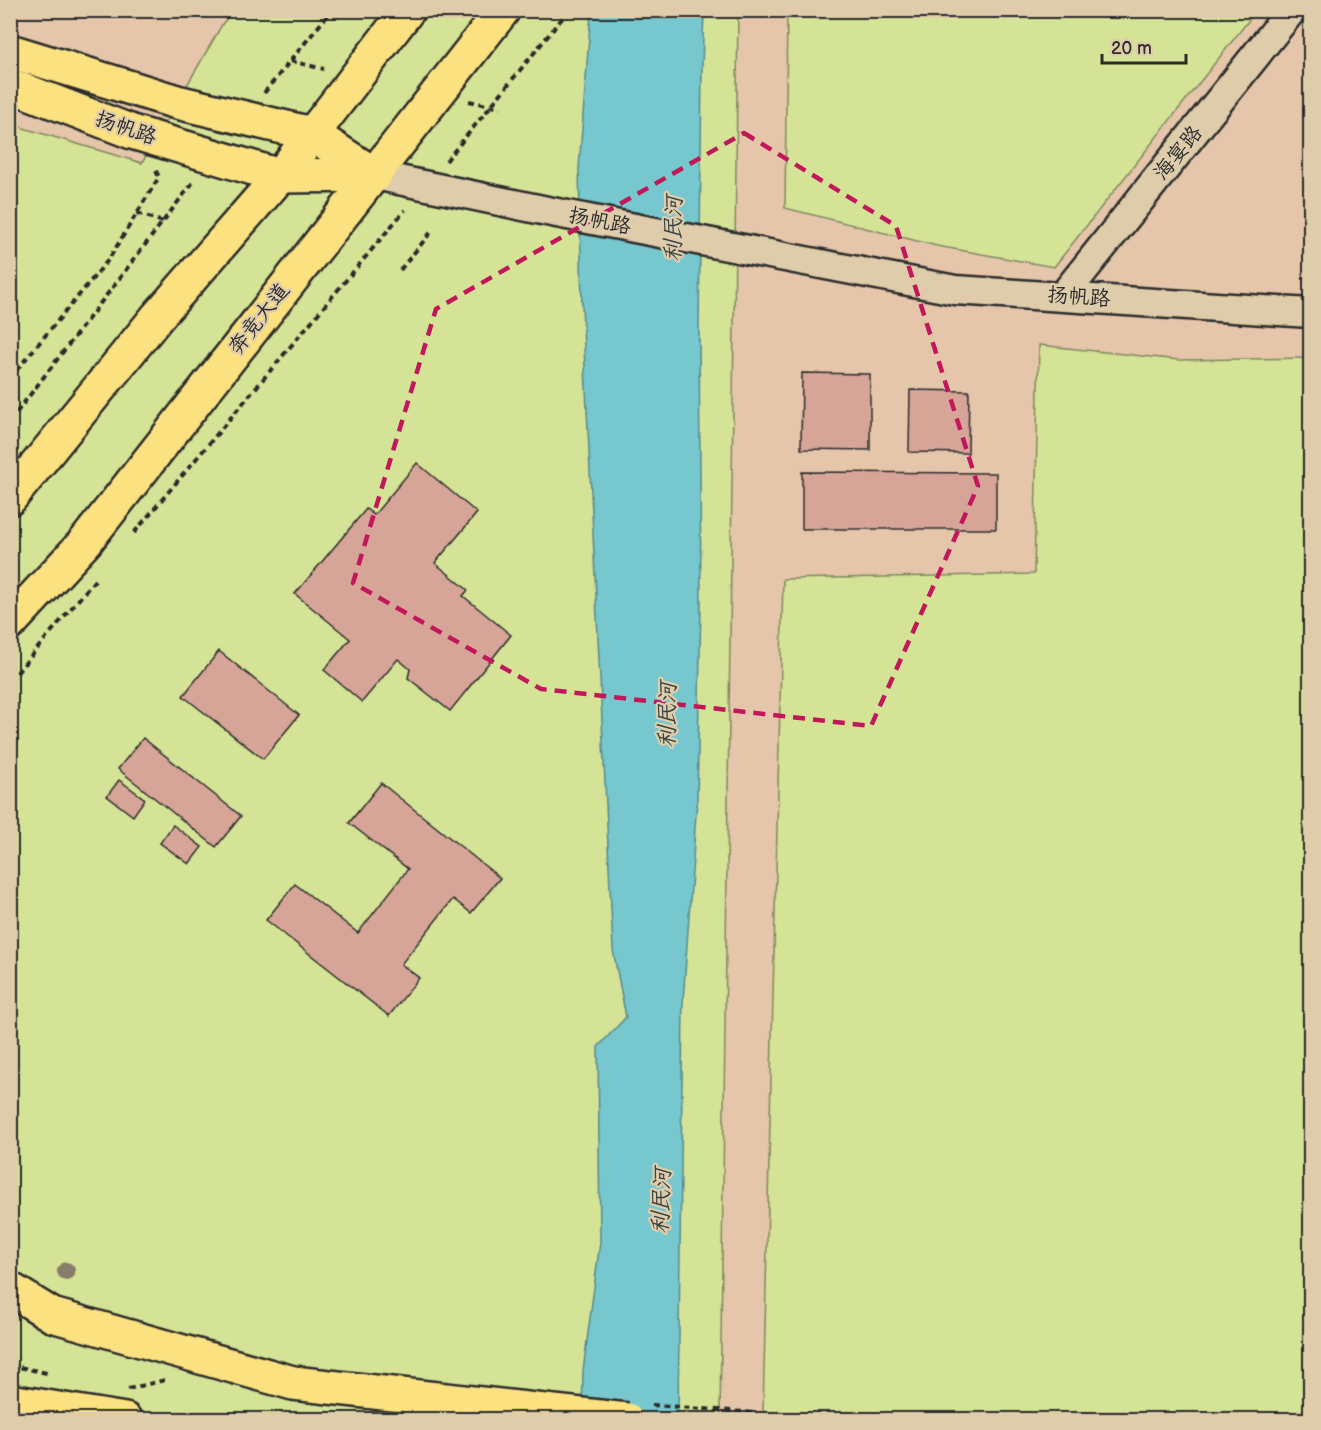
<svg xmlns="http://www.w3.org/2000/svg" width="1321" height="1430" viewBox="0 0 1321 1430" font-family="'Balsamiq Sans','LXGW WenKai TC',sans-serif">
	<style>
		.green { fill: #d4e396; stroke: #808760; stroke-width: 1.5 }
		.water { fill: #76c7ce; stroke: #58898d; stroke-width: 1.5 }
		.building { fill: #d6a597; stroke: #2b2b2b; stroke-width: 1.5 }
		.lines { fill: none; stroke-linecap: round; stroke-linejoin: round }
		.minor-casing { stroke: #2b2b2b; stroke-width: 33 }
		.major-casing { stroke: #2b2b2b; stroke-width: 38 }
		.path { stroke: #2b2b2b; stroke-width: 4; stroke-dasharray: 6 4.5; stroke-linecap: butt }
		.minor { stroke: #dfccaa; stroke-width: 28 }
		.major { stroke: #fbe180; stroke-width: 33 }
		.highway-bridge-casing { stroke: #2b2b2b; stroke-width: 38; stroke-linecap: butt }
		.highway-bridge { stroke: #fbe180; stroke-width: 33 }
		.tree { fill: #887b6a }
		.marked { fill: none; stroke: #c2185b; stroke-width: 4.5; stroke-dasharray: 12 8; stroke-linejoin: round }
		.labels { text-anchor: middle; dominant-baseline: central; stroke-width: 4.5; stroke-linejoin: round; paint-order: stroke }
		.street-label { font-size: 21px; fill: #2b2b2b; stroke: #dfccaa }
		.water-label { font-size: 22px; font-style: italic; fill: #364243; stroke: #dfccaa }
	</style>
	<rect width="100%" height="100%" fill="#e5c6aa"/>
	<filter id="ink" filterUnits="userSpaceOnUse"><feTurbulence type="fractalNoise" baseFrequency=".0167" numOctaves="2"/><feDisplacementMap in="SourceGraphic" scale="12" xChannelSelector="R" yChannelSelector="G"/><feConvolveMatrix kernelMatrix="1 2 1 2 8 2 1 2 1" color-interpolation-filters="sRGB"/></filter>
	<g filter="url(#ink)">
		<g class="green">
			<path d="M233 11H738L720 1419H11L10 124 142 163 223 23Z"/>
			<path d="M787 11V10L1256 11 1054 267 937 246 785 208Z"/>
			<path d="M1039 345 1179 360 1310 358V1419L1034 1420 763 1412 783 579 1034 574Z"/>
		</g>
		<path class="water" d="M591 11H704L702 66 699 331 701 603 697 800 683 1002 678 1419 582 1420 583 1371 600 1242 598 1047 626 1017 613 950 582 305 579 168Z"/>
		<g class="building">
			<path d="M802 373 870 374V450L801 449Z"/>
			<path d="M910 390 969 391 968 453 909 452Z"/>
			<path d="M417 463 477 513 435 563 468 590 463 596 511 635 450 711 408 678 410 669 398 659 362 702 324 670 350 639 295 594 366 509 374 515Z"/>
			<path d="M802 472 996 473V529H802Z"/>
			<path d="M219 651 299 715 263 759 183 696Z"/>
			<path d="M143 738 241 816 216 847 118 769Z"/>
			<path d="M119 780 145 799 133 816 107 796Z"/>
			<path d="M381 783 500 878 471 913 453 899 401 964 419 978 389 1016 266 920 295 884 358 933 408 869 349 823Z"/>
			<path d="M173 825 202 847 189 864 160 843Z"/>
		</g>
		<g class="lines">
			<defs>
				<g id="minor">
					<path d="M375 175 552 212 955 290 1310 313"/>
					<path d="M1063 296 1292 10"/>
				</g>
				<g id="major">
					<path d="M10 51 177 102 312 134 375 175"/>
					<path d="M10 85 132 132 280 176 375 175"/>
					<path d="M10 498 158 316 280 176 408 10"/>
					<path d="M10 623 86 541 503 10"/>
					<path d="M10 1401 125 1420"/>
				</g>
			</defs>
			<use href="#minor" class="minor-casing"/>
			<use href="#major" class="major-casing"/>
			<g class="path">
				<path d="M290 61 324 69"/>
				<path d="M264 93 332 10"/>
				<path d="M469 101 500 108"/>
				<path d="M446 161 569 10"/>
				<path d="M137 213 163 222"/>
				<path d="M400 270 432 231"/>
				<path d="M10 378 109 259 159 177 156 171"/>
				<path d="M10 421 194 181"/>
				<path d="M134 533 405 210"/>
				<path d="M10 681 95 580"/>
				<path d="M10 1365 51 1374"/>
				<path d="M128 1389 165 1380"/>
				<path d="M652 1405 744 1412 798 1420"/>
			</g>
			<use href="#minor" class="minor"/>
			<use href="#major" class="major"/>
			<defs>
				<path id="highway-bridge" d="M10 1289 52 1315 293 1383 627 1420"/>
			</defs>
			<use href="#highway-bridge" class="highway-bridge-casing"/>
			<use href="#highway-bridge" class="highway-bridge"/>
		</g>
		<circle class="tree" cx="66" cy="1271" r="9"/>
	</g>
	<path class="marked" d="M744 133 896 226 978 486 871 726 541 689 353 583 436 309Z"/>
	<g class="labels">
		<g class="street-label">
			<text transform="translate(126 128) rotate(19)">扬帆路</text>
			<text transform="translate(1178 153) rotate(-51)">海宴路</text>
			<text transform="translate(600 221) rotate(11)">扬帆路</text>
			<text transform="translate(1079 297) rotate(4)">扬帆路</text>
			<text transform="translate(259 319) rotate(-52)">奔竞大道</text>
		</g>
		<g class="water-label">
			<text transform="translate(674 229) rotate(-89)">利民河</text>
			<text transform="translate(668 715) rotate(-89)">利民河</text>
			<text transform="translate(662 1201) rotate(-88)">利民河</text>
		</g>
	</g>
	<rect width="1321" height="1430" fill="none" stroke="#dfccaa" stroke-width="36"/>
	<rect x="18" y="18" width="1285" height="1394" fill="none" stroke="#2b2b2b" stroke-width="2" filter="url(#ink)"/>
	<path d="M1102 54v9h84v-9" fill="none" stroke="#2b2b2b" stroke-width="3"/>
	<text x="1111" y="54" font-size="18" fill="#2b2b2b" stroke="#dfccaa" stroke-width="4.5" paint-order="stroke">20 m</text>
</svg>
